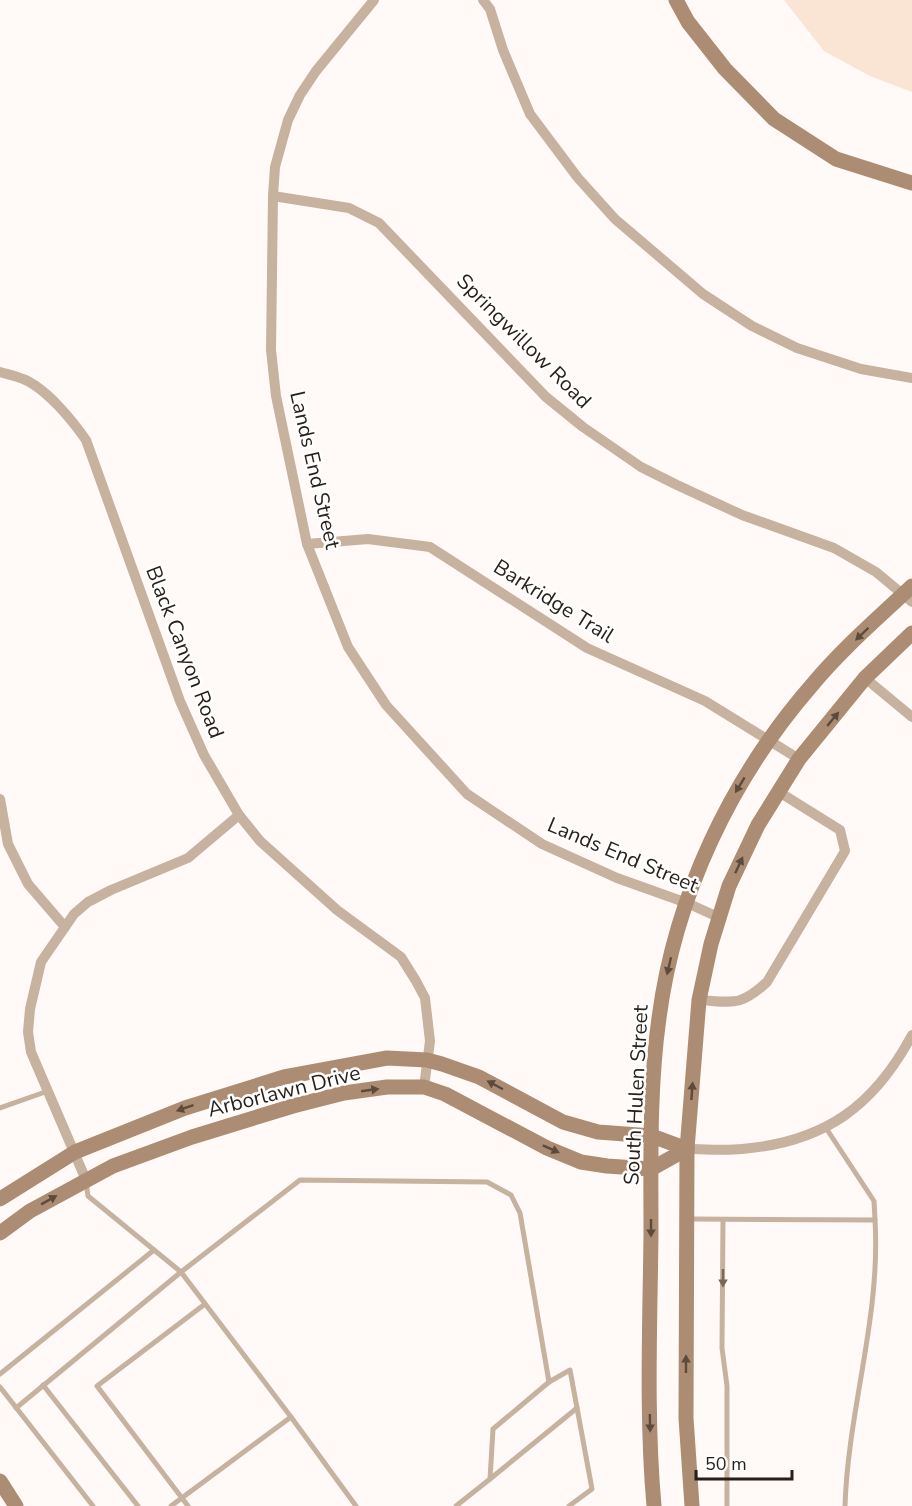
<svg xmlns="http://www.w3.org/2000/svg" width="912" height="1506" viewBox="0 0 912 1506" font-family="'Nunito Sans',sans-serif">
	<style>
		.green { fill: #fae4d3 }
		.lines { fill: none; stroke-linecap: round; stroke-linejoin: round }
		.lane { stroke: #c7b19f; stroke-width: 5 }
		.street { stroke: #c7b19f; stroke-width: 10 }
		.secondary { stroke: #ac8c72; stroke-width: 15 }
		.oneway { fill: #5c4b3d }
		.oneway2 { fill: #77685c }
		.labels { text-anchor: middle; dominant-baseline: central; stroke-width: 5; stroke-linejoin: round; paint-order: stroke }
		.street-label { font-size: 21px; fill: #271f19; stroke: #fff }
	</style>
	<rect width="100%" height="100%" fill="#fffaf7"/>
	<path class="green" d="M784 0H912V92L870 76 824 51Z"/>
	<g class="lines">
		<g class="lane">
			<path d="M0 1108 48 1091"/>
			<path d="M826 1128 874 1201 875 1220"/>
			<path d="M86 1182 88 1196 181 1272 300 1180 487 1182 511 1195 520 1213 549 1382 570 1370 592 1489 569 1506"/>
			<path d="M688 1219 875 1220C881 1316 848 1410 845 1506"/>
			<path d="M723 1220 722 1348 727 1386V1506"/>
			<path d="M0 1374 154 1250"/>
			<path d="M43 1385 138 1506"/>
			<path d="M0 1387 93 1506"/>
			<path d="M16 1408 181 1272 291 1417 171 1506"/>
			<path d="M291 1417 356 1506"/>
			<path d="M490 1479 577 1408"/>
			<path d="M188 1506 97 1386 205 1304"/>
			<path d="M456 1506 490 1479 493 1429 549 1382"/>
		</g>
		<g class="street">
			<path d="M374 0 316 71 300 95 288 120 275 167 273 196 271 350 276 396 307 544 348 647 386 705 467 794 542 844 617 878 687 903 718 917"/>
			<path d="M483 0 490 9 503 50 530 114 578 178 615 219 703 294 752 326 797 348 861 369 912 378"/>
			<path d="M273 196 349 208 379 223 546 397 583 427 641 467 677 485 742 515 834 548 876 572 912 602"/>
			<path d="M0 372C7 374 16 376 23 379 46 388 72 420 86 440L180 701 204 755 239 815 260 841 337 910 401 957 416 981 425 998 430 1041 424 1087"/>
			<path d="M307 544 368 539 430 547 587 648 705 701 799 759"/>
			<path d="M865 678 912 717"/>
			<path d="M0 799 8 844 28 884 65 927"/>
			<path d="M699 1000C733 1002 740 1007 767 982L845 851 840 830 779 792"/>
			<path d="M687 1149C706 1149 724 1151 742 1149 825 1142 874 1106 912 1035"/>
			<path d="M86 1180 31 1052 28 1032 30 1009 41 962 74 914 88 902 111 890 188 858 239 815"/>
		</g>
		<g class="secondary">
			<path d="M676 0 688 22 725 69 774 119 836 159 912 183"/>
			<path d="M0 1199 75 1152 185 1108 284 1077 387 1058 427 1060 442 1064 479 1077 563 1122 598 1132 652 1136 687 1149"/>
			<path d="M0 1233 30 1211 113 1166 192 1137 293 1106 344 1093 387 1087H424L445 1094 547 1148 581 1162 607 1166 651 1169 687 1149"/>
			<path d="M0 1481 16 1506"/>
			<path d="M654 1506C646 1416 650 1325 651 1234 651 1163 649 1089 659 1018 675 896 731 778 812 685 842 649 878 618 912 586"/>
			<path d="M692 1506 686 1418 687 1149 699 1000 711 944 729 886 758 825 799 759 865 678 912 633"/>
		</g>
	</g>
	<defs><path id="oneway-solid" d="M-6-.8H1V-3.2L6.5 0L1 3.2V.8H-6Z" transform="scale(1.5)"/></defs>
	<g class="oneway">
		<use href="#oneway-solid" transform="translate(862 634) rotate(136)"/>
		<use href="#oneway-solid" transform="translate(833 719) rotate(-50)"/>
		<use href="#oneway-solid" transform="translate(740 785) rotate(121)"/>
		<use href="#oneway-solid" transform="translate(739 865) rotate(-65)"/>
		<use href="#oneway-solid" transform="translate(669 966) rotate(103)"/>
		<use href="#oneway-solid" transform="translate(495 1085) rotate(-152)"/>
		<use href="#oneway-solid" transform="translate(370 1090) rotate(-8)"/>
		<use href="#oneway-solid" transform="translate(692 1091) rotate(-86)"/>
		<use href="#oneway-solid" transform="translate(185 1108) rotate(161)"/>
		<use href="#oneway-solid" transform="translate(551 1149) rotate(24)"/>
		<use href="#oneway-solid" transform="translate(49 1200) rotate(-29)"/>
		<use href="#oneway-solid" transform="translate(651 1228) rotate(90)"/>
		<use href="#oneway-solid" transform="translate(686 1364) rotate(-90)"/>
		<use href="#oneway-solid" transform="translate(650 1423) rotate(89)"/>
	</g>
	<use class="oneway2" href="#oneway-solid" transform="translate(723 1278) rotate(90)"/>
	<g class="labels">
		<g class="street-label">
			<text transform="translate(524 341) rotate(45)">Springwillow Road</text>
			<text transform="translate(315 470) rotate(77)">Lands End Street</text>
			<text transform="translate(554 601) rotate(32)">Barkridge Trail</text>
			<text transform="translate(185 652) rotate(69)">Black Canyon Road</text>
			<text transform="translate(623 855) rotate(23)">Lands End Street</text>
			<text transform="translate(284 1091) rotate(-14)">Arborlawn Drive</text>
			<text transform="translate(636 1095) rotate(-87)">South Hulen Street</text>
		</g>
	</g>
	<path d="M696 1470v9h96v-9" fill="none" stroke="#271f19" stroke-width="3"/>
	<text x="705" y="1470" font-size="18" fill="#271f19" stroke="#ffffff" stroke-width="4.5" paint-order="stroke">50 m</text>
</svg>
